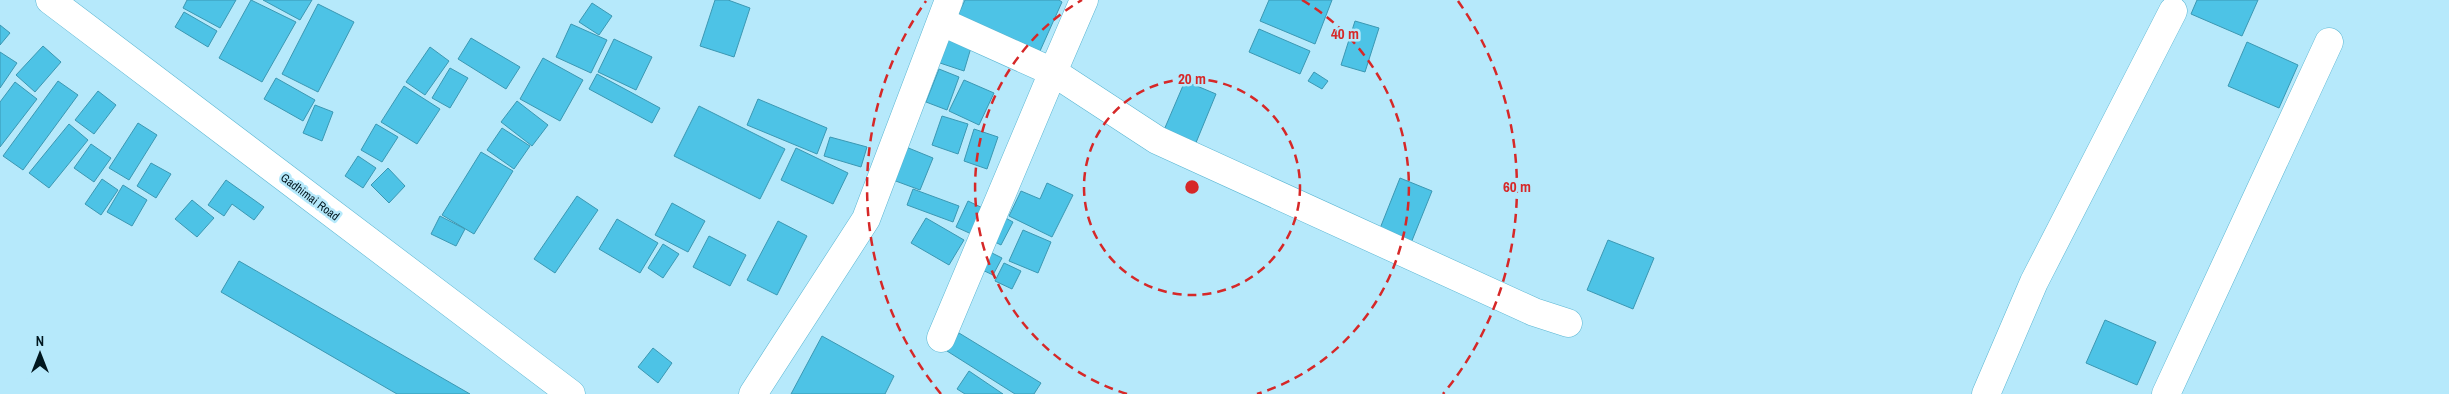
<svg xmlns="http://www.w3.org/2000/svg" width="2449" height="394" viewBox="0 0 2449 394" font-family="'Archivo Narrow',sans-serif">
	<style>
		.building { fill: #4dc3e6; stroke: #3b98b3 }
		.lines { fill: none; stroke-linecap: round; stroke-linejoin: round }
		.street-casing { stroke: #5bb6d2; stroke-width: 29 }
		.secondary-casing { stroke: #5bb6d2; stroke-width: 29 }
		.street { stroke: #fff; stroke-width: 28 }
		.secondary { stroke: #fff; stroke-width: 28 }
		.ring { fill: none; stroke: #d62828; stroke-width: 2.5; stroke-dasharray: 9 6 }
		.labels { text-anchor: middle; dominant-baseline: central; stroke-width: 5; stroke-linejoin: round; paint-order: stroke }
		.street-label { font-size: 12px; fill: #00171f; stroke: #b6e9fb }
		.centre { fill: #d62828; stroke: #b6e9fb; stroke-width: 2.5 }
		.ring-label { font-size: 15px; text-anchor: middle; font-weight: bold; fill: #d62828; stroke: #b6e9fb; stroke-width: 5; stroke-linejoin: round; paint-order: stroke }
	</style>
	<rect width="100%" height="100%" fill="#b6e9fb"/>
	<g class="building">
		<path d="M187 0H236L220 28 183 8Z"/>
		<path d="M251 0 296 22 262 82 219 58Z"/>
		<path d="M263 0H312L300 20Z"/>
		<path d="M715 0H728L750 8 734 57 700 46Z"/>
		<path d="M965 0H1059L1062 2 1040 51 958 15Z"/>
		<path d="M1269 0H1332L1315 44 1260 21Z"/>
		<path d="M2197 0H2258L2242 36 2191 14Z"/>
		<path d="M592 3 612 16 599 35 579 22Z"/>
		<path d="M318 4 354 22 318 92 282 74Z"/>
		<path d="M184 12 217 31 208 47 175 27Z"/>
		<path d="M1355 21 1379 28 1365 72 1341 65Z"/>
		<path d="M571 24 607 40 591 73 556 57Z"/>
		<path d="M0 25 10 33 0 45Z"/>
		<path d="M1259 29 1310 51 1300 74 1249 52Z"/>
		<path d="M948 33 973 41 964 71 940 63Z"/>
		<path d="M471 38 520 67 506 89 458 59Z"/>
		<path d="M614 39 652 57 636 90 598 72Z"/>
		<path d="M2247 42 2298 65 2279 108 2228 86Z"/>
		<path d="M43 46 61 62 35 92 16 75Z"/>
		<path d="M430 47 449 61 425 95 406 82Z"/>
		<path d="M0 52 17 63 0 88Z"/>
		<path d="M543 58 583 80 560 121 520 99Z"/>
		<path d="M450 68 468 78 450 108 432 98Z"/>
		<path d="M939 69 959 77 947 110 926 102Z"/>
		<path d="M1314 72 1328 81 1322 89 1308 81Z"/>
		<path d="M597 74 660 108 652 123 589 89Z"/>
		<path d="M276 78 315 100 303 121 264 99Z"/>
		<path d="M964 80 994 93 979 125 949 111Z"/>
		<path d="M58 81 78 95 23 170 3 156Z"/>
		<path d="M1185 81 1216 94 1193 150 1161 137Z"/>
		<path d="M15 82 37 99 0 147V102Z"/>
		<path d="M404 86 440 109 417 144 381 122Z"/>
		<path d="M98 91 116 105 94 134 75 120Z"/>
		<path d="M758 99 827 128 817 154 747 125Z"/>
		<path d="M517 101 548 125 532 146 501 122Z"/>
		<path d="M315 105 333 112 322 141 303 133Z"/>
		<path d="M699 106 785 149 760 199 674 156Z"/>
		<path d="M942 116 968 124 958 154 932 145Z"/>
		<path d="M138 123 157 135 129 180 109 168Z"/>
		<path d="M69 124 88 140 49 188 29 173Z"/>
		<path d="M376 124 398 137 382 162 361 150Z"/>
		<path d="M502 128 530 146 514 169 487 150Z"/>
		<path d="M974 129 998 137 987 169 964 161Z"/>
		<path d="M830 137 867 147 861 167 824 156Z"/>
		<path d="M91 144 111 158 94 182 74 168Z"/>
		<path d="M906 147 933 158 920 190 893 180Z"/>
		<path d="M796 148 848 173 833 204 781 180Z"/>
		<path d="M481 152 513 171 474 234 442 215Z"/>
		<path d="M358 156 376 168 363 188 345 176Z"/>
		<path d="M151 163 171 174 156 198 137 186Z"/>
		<path d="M388 168 405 186 389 203 371 185Z"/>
		<path d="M1400 178 1432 191 1409 248 1377 236Z"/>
		<path d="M102 179 118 190 101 215 85 204Z"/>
		<path d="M226 180 264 207 254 220 232 204 224 216 208 205Z"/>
		<path d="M1047 183 1073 195 1052 237 1009 216 1021 191 1040 199Z"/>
		<path d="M123 185 147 200 132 226 107 212Z"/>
		<path d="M913 189 959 206 953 222 907 205Z"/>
		<path d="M577 196 598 210 555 273 534 259Z"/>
		<path d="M192 200 214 218 197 237 175 219Z"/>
		<path d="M968 201 989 211 978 237 956 227Z"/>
		<path d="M672 203 705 221 688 252 655 235Z"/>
		<path d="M1000 215 1013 222 1001 245 989 239Z"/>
		<path d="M440 216 465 229 456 246 431 234Z"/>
		<path d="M926 218 964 240 949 265 911 243Z"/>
		<path d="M617 219 658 243 640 273 599 249Z"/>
		<path d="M778 221 807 236 777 295 747 280Z"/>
		<path d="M1023 230 1051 242 1038 273 1009 261Z"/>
		<path d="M709 236 746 255 730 286 693 267Z"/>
		<path d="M1608 240 1654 258 1633 309 1587 290Z"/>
		<path d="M663 244 679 254 663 278 648 268Z"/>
		<path d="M984 249 1002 258 993 275 976 267Z"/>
		<path d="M239 261 470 394H397L221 292Z"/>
		<path d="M1004 263 1021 271 1012 289 995 281Z"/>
		<path d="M2105 320 2156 342 2137 385 2086 363Z"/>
		<path d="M959 333 1041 383 1034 394H1015L947 351Z"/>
		<path d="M822 336 894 376 885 394H791Z"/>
		<path d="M653 348 672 363 658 383 638 367Z"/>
		<path d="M969 371 1003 394H965L957 389Z"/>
	</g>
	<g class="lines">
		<defs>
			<g id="street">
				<path d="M942 22 1053 72 1084 0"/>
				<path d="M941 338 1053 72 1157 140 1534 312 1568 323"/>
				<path d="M753 394 866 219 949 0"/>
				<path d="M1986 394 2034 282 2173 11"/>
				<path d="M2166 394 2329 42"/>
			</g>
			<path id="secondary" d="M50 0 571 394"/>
		</defs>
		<use href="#street" class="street-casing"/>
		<use href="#secondary" class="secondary-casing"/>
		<use href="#street" class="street"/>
		<use href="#secondary" class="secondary"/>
	</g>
	<g class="ring">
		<circle cx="1192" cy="187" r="108"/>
		<path d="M1127 394A217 217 0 0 1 1082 0M1302 0A217 217 0 0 1 1257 394"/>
		<path d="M941 394A325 325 0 0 1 926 1M1458 1A325 325 0 0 1 1443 394"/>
	</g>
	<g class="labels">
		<g class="street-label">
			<text transform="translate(310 197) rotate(37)">Gadhimai Road</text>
		</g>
	</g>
	<circle cx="1192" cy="187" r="8" class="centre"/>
	<g class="ring-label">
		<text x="1345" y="39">40 m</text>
		<text x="1192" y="84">20 m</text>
		<text x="1517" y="192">60 m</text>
	</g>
	<g transform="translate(40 354)" stroke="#b6e9fb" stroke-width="4" paint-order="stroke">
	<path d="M0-4L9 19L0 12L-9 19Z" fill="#00171f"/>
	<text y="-8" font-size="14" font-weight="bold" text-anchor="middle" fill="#00171f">N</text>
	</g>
</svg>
